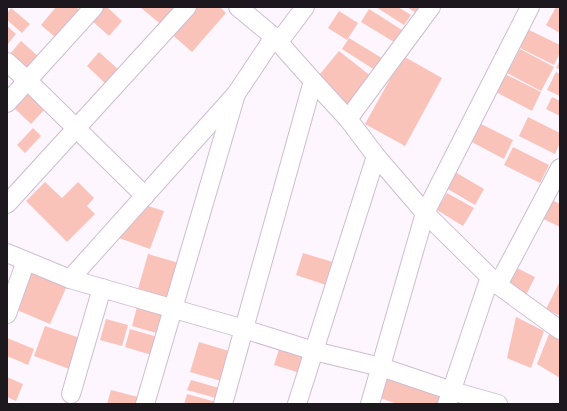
<svg xmlns="http://www.w3.org/2000/svg" width="567" height="411" viewBox="0 0 567 411" font-family="'PT Sans',sans-serif">
	<style>
		.building { fill: #fac3ba }
		.lines { fill: none; stroke-linecap: round; stroke-linejoin: round }
		.street-casing { stroke: #cebcd1; stroke-width: 20 }
		.street { stroke: #fff; stroke-width: 18 }
	</style>
	<rect width="100%" height="100%" fill="#fef6ff"/>
	<g class="building">
		<path d="M56 7H76L79 10 55 37 41 25Z"/>
		<path d="M102 7H107L122 21 109 36 90 19Z"/>
		<path d="M140 7H177L163 26Z"/>
		<path d="M190 7H220L226 13 192 52 168 31Z"/>
		<path d="M376 7H398L411 15 404 25Z"/>
		<path d="M407 7H419L416 13Z"/>
		<path d="M556 7 560 9V33L546 25Z"/>
		<path d="M11 8 30 24 22 33 7 20V13Z"/>
		<path d="M369 9 402 30 394 42 361 22Z"/>
		<path d="M339 11 358 23 347 40 328 28Z"/>
		<path d="M7 26 16 34 7 45Z"/>
		<path d="M527 29 560 45V53L554 65 518 47Z"/>
		<path d="M349 38 385 60 378 72 342 49Z"/>
		<path d="M21 41 39 57 27 71 9 55Z"/>
		<path d="M520 49 554 67 541 91 507 73Z"/>
		<path d="M339 51 372 77 348 107 320 74Z"/>
		<path d="M99 52 120 71 107 85 87 66Z"/>
		<path d="M403 56 442 78 405 146 365 124Z"/>
		<path d="M560 60V69L556 68Z"/>
		<path d="M556 72 560 74V96L547 90Z"/>
		<path d="M505 74 541 92 532 111 496 92Z"/>
		<path d="M26 93 45 109 31 124 13 107Z"/>
		<path d="M552 97 560 101V116L546 109Z"/>
		<path d="M528 117 560 133V143L555 154 519 136Z"/>
		<path d="M477 122 513 140 504 159 468 140Z"/>
		<path d="M33 128 41 136 25 153 17 145Z"/>
		<path d="M513 147 549 165 540 183 504 165Z"/>
		<path d="M455 172 484 189 475 205 446 188Z"/>
		<path d="M45 182 62 198 78 182 94 198 87 206 95 214 67 242 26 201Z"/>
		<path d="M447 193 474 208 463 226 437 210Z"/>
		<path d="M546 197 560 204V227L537 216Z"/>
		<path d="M145 205 164 211 150 249 116 237Z"/>
		<path d="M303 253 336 263 329 286 296 275Z"/>
		<path d="M148 254 179 263 169 298 138 289Z"/>
		<path d="M517 268 535 277 526 295 508 286Z"/>
		<path d="M31 270 69 281 50 324 17 310Z"/>
		<path d="M560 281V316L546 309Z"/>
		<path d="M138 303 166 311 160 334 132 326Z"/>
		<path d="M516 317 544 331 531 368 507 358Z"/>
		<path d="M106 319 128 325 122 346 100 340Z"/>
		<path d="M45 326 83 339 72 370 34 356Z"/>
		<path d="M130 329 161 338 155 356 125 347Z"/>
		<path d="M549 334 560 341V378L537 364Z"/>
		<path d="M7 338 34 349 28 365 7 356Z"/>
		<path d="M199 342 229 351 221 381 190 372Z"/>
		<path d="M280 346 306 354 300 373 274 365Z"/>
		<path d="M388 376 445 396 442 404H397L380 398Z"/>
		<path d="M7 377 23 384 16 401 7 397Z"/>
		<path d="M191 380 219 388 216 398 187 390Z"/>
		<path d="M111 390 142 398 141 404H107Z"/>
		<path d="M187 394 216 402V404H184Z"/>
	</g>
	<g class="lines">
		<defs>
			<g id="street">
				<path d="M238 7 274 37 313 81 348 119 376 156 425 213 498 285 560 330"/>
				<path d="M278 43 305 7"/>
				<path d="M7 62 27 80 145 196"/>
				<path d="M7 103 94 7"/>
				<path d="M348 119 431 7"/>
				<path d="M7 204 187 7"/>
				<path d="M7 253 70 279 244 329 314 351 381 367 452 391 498 404"/>
				<path d="M70 279 236 94 274 37"/>
				<path d="M498 285 560 168"/>
				<path d="M7 314 26 261"/>
				<path d="M71 394 102 288"/>
				<path d="M145 404 236 94"/>
				<path d="M223 404 313 81"/>
				<path d="M297 404 376 156"/>
				<path d="M370 404 425 213 530 7"/>
				<path d="M447 404 490 277"/>
			</g>
		</defs>
		<use href="#street" class="street-casing"/>
		<use href="#street" class="street"/>
	</g>
	<rect width="567" height="411" fill="none" stroke="#1d171e" stroke-width="16"/>
</svg>
